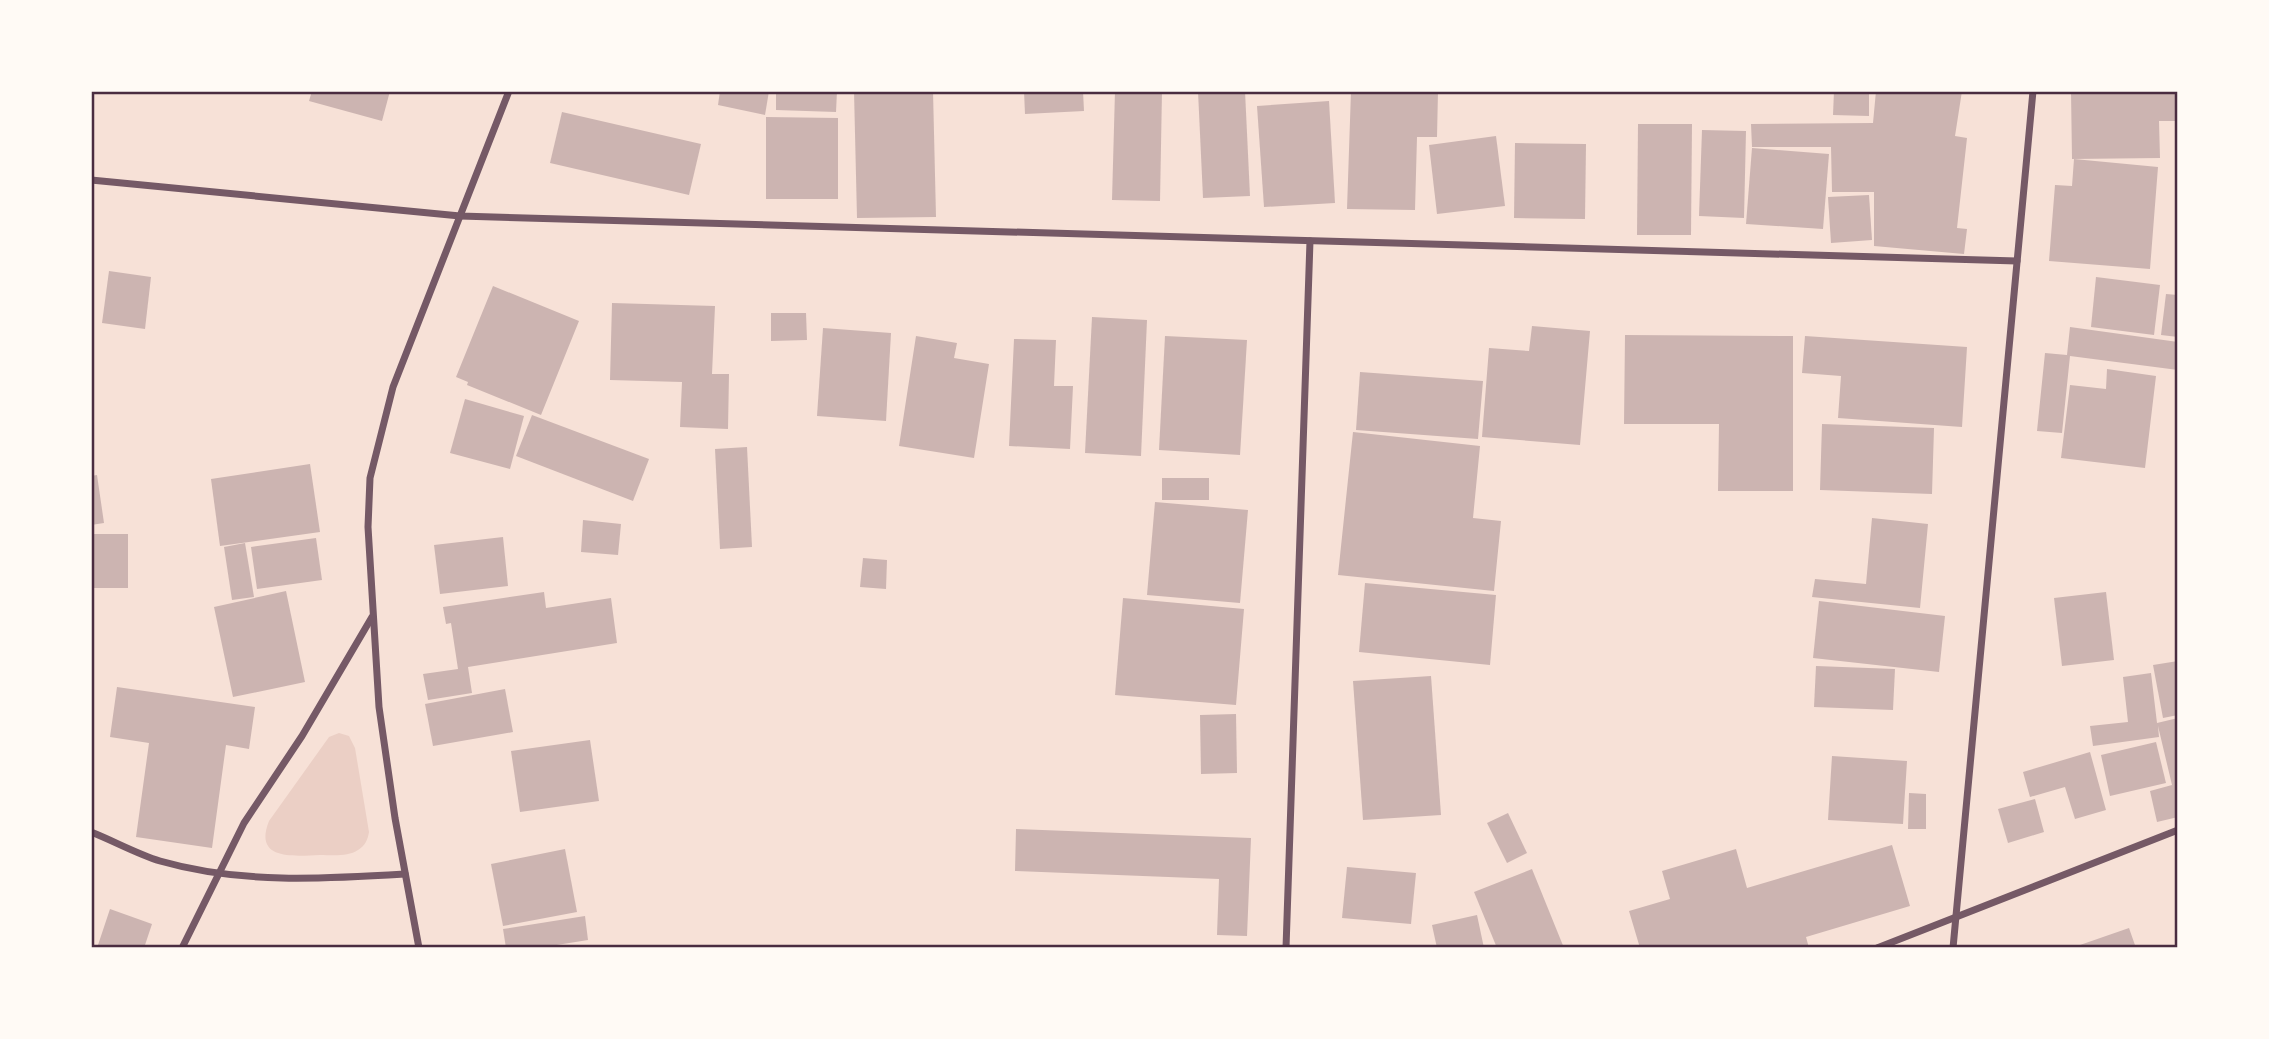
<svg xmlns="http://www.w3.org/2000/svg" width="2269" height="1039" viewBox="0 0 2269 1039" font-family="'Archivo Narrow',sans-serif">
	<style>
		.green { fill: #ebcfc5 }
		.building { fill: #ccb4b1 }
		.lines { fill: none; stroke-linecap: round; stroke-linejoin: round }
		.minor { stroke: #755966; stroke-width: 7 }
		.neatline { fill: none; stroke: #4a2c40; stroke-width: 2.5 }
	</style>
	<rect width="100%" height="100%" fill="#f7e1d7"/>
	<path class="green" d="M339 733 349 736 355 748 369 832C368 839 365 846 358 850 348 857 332 855 320 855 294 856 253 861 269 821L329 737Z"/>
	<g class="building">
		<path d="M312 91H390L382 121 309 101Z"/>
		<path d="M720 91H769L765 115 718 105Z"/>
		<path d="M776 91H837L836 112 776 110Z"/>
		<path d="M854 91H933L936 217 857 218Z"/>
		<path d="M1024 91H1083L1084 111 1025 114Z"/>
		<path d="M1115 91H1162L1160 201 1112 200Z"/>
		<path d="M1198 91H1245L1250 196 1203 198Z"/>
		<path d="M1351 91H1438L1437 137H1417L1415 210 1347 209Z"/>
		<path d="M1834 91H1869V116L1833 115Z"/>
		<path d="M1876 91H1962L1955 136 1967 138 1957 228 1967 229 1964 254 1874 246V192H1832L1831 147H1752L1751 124 1873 123Z"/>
		<path d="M2071 91H2178V121H2159L2160 158 2072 159Z"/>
		<path d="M1329 101 1335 203 1264 207 1257 106Z"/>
		<path d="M562 112 701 144 689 195 550 163Z"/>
		<path d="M766 117 838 118V199H766Z"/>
		<path d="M1638 124H1692L1691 235H1637Z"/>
		<path d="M1702 130 1746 131 1744 218 1699 216Z"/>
		<path d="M1496 136 1505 206 1437 214 1429 145Z"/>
		<path d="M1515 143 1586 144 1585 219 1514 218Z"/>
		<path d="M1752 148 1829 154 1823 229 1746 224Z"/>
		<path d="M2074 159 2158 167 2150 269 2049 261 2055 185 2072 186Z"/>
		<path d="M1869 195 1872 240 1831 243 1828 197Z"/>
		<path d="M109 271 151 277 145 329 102 323Z"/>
		<path d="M2096 277 2160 285 2154 335 2091 327Z"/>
		<path d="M493 286 579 321 541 415 467 385 468 382 456 377Z"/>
		<path d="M2166 294 2178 295V337L2161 335Z"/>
		<path d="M612 303 715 306 712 374H729L728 429 680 427 682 382 610 380Z"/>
		<path d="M771 313H806L807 340 771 341Z"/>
		<path d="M1092 317 1147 320 1141 456 1085 453Z"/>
		<path d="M1532 326 1590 331 1580 445 1482 437 1489 348 1529 351Z"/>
		<path d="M2070 327 2178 342V370L2070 356 2062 433 2037 431 2045 353 2067 355Z"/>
		<path d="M823 328 891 333 886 421 817 416Z"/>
		<path d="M1625 335 1793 336V491H1718L1719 424H1624Z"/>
		<path d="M916 336 957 343 954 358 989 364 974 458 899 446Z"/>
		<path d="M1165 336 1247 340 1240 455 1159 450Z"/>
		<path d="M1805 336 1967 347 1962 427 1838 418 1841 376 1802 373Z"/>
		<path d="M1014 339 1056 340 1054 386H1073L1070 449 1009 446Z"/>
		<path d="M2107 369 2156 376 2145 468 2061 458 2070 385 2106 389Z"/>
		<path d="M1360 372 1483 381 1478 439 1356 430Z"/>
		<path d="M465 399 524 416 510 469 450 453Z"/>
		<path d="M532 415 649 459 633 501 516 456Z"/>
		<path d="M1822 424 1934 428 1932 494 1820 490Z"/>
		<path d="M1353 432 1480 446 1473 518 1501 521 1494 591 1338 575Z"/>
		<path d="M747 447 752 547 720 549 715 449Z"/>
		<path d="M310 464 320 532 220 546 211 479Z"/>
		<path d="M97 475 104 523 91 525V476Z"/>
		<rect x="1162" y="478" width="47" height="22"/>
		<path d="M1155 502 1248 510 1240 603 1147 595Z"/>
		<path d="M1872 518 1928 524 1920 608 1812 597 1815 579 1866 584Z"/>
		<path d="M583 520 621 524 618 555 581 552Z"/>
		<rect x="94" y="534" width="34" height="54"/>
		<path d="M503 537 508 586 440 594 434 545Z"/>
		<path d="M316 538 322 580 257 589 251 547Z"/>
		<path d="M245 543 254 597 232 600 224 547Z"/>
		<path d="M863 558 887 560 886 589 860 587Z"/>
		<path d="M1365 583 1496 595 1490 665 1359 652Z"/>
		<path d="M286 591 305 682 233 697 214 607Z"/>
		<path d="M544 592 546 608 611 598 617 643 468 667 472 693 428 700 423 674 458 669 451 623 446 624 443 607Z"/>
		<path d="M2106 592 2114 660 2062 666 2054 598Z"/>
		<path d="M1123 598 1244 609 1236 705 1115 695Z"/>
		<path d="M1819 601 1945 616 1939 672 1813 658Z"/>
		<path d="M2178 661V715L2163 718 2153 665Z"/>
		<path d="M1816 666 1895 669 1893 710 1814 707Z"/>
		<path d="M2151 673 2157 723 2178 718V817L2157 822 2150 791 2172 785 2158 726 2159 737 2093 746 2090 726 2128 722 2123 677Z"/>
		<path d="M1431 676 1441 815 1363 820 1353 681Z"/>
		<path d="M117 687 255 707 249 749 226 745 212 848 136 837 149 743 110 737Z"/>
		<path d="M505 689 513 732 433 746 425 704Z"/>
		<path d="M1236 714 1237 773 1201 774 1200 715Z"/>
		<path d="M590 740 599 801 520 812 511 751Z"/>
		<path d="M2156 742 2166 783 2110 796 2101 755Z"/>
		<path d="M2090 752 2106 810 2075 819 2065 787 2030 797 2023 772Z"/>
		<path d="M1832 756 1907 761 1903 824 1828 820Z"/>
		<path d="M1909 793 1926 794V829H1908Z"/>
		<path d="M2035 799 2044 832 2008 843 1998 809Z"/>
		<path d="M1508 813 1527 853 1507 863 1487 823Z"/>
		<path d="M1016 829 1251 838 1247 936 1217 935 1219 879 1015 871Z"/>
		<path d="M1892 845 1910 906 1806 937 1809 948H1640L1629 911 1670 899 1662 871 1736 849 1747 888Z"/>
		<path d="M565 849 577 912 503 926 491 864Z"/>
		<path d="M1347 867 1416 873 1411 924 1342 918Z"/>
		<path d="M1532 869 1564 948H1497L1474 892Z"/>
		<path d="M110 909 152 924 144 948H97Z"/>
		<path d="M1477 915 1484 948H1437L1432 925Z"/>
		<path d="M585 916 588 940 538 948H506L503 929Z"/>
		<path d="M2129 928 2136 948H2081L2080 945Z"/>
	</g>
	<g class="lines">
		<g class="minor">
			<path d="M91 180 460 216 2017 261"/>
			<path d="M91 832C114 841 137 854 160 861 240 884 323 879 405 874"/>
			<path d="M182 948 244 823 302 736 372 617"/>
			<path d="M419 948 395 818 379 707 368 527 370 478 393 387 509 91"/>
			<path d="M1286 948 1310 241"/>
			<path d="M1877 948 2178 830"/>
			<path d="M1953 948 2033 91"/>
		</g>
	</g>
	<rect width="2269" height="1039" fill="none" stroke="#fffaf5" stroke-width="186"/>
	<rect x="93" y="93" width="2083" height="853" class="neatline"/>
</svg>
